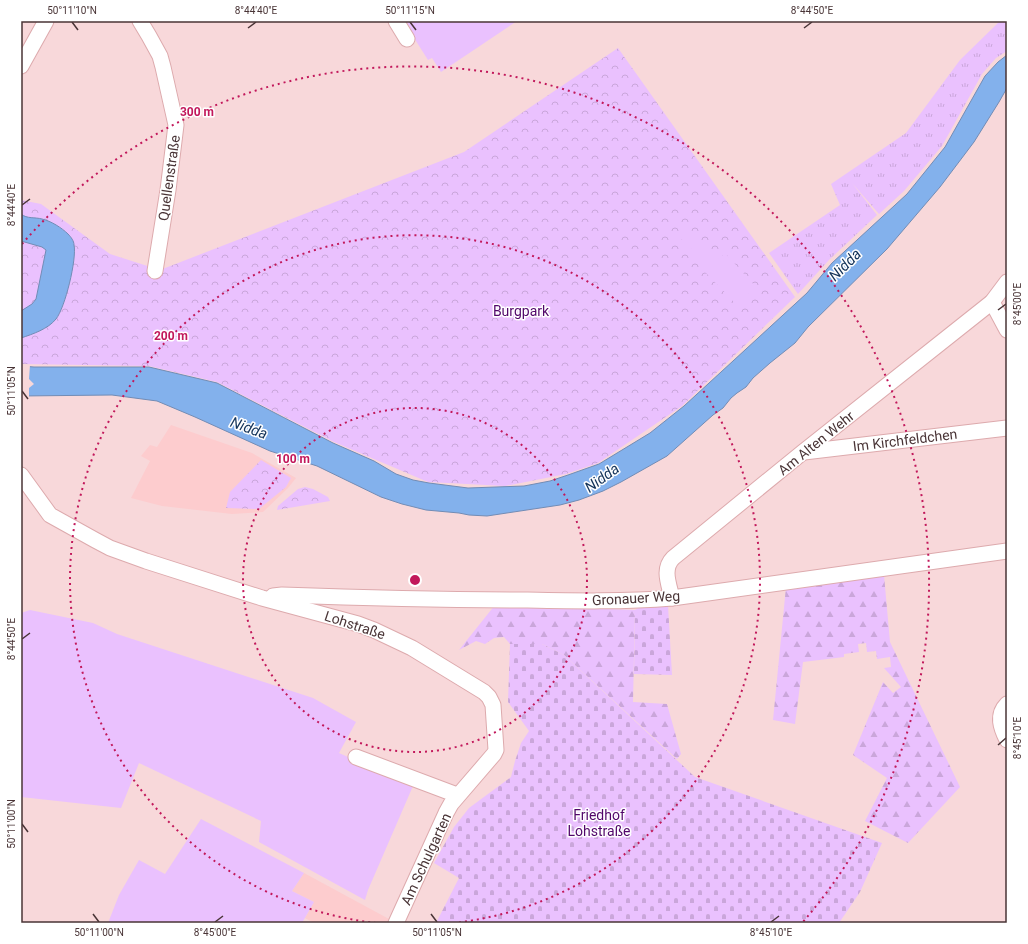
<svg xmlns="http://www.w3.org/2000/svg" width="1028" height="944" viewBox="0 0 1028 944" font-family="Roboto,sans-serif">
	<style>
		.built { fill: #fdccce }
		.grass { fill: url(#grass-tufts) }
		.forest { fill: url(#forest-firs) }
		.cemetery { fill: url(#cemetery-stones) }
		.park { fill: url(#park-crowns) }
		.garden { fill: #eac1fe }
		.water { fill: #83b1ec; stroke: #728cb5 }
		.pier { fill: #f8d8da }
		.lines { fill: none; stroke-linecap: round; stroke-linejoin: round }
		.minor-casing { stroke: #ddaaad; stroke-width: 17 }
		.minor { stroke: #fff; stroke-width: 15 }
		.ticks { fill: none; stroke: #493436; stroke-width: 1.5 }
		.ring { fill: none; stroke: #c2185b; stroke-width: 2; stroke-dasharray: 2 4 }
		.labels { text-anchor: middle; dominant-baseline: central; stroke-width: 3; stroke-linejoin: round; paint-order: stroke }
		.street-label { font-size: 14px; fill: #493436; stroke: #fff }
		.park-label { font-size: 14px; fill: #51066a; stroke: #fff }
		.water-label { font-size: 15px; font-style: italic; fill: #14345a; stroke: #fff }
		.centre { fill: #c2185b; stroke: #fff; stroke-width: 2 }
		.ring-label { font-size: 12px; text-anchor: middle; font-weight: bold; fill: #c2185b; stroke: #fff; stroke-width: 3; stroke-linejoin: round; paint-order: stroke }
		.neatline { fill: none; stroke: #493436; stroke-width: 1.5 }
		.ticks-label { font-size: 10px; text-anchor: middle; fill: #493436 }
	</style>
	<defs>
		<pattern id="grass-tufts" width="24" height="20" patternUnits="userSpaceOnUse"><rect width="24" height="20" fill="#eac1fe"/><path d="M3 7l-1-3M5 7V3M7 7l1-3M15 17l-1-3M17 17v-4M19 17l1-3" fill="none" stroke="#caa6da"/></pattern>
		<pattern id="forest-firs" width="22" height="20" patternUnits="userSpaceOnUse"><rect width="22" height="20" fill="#eac1fe"/><path d="M5 1l3.5 6h-7zM16 11l3.5 6h-7z" fill="#caa6da"/></pattern>
		<pattern id="cemetery-stones" width="16" height="16" patternUnits="userSpaceOnUse"><rect width="16" height="16" fill="#eac1fe"/><path d="M2 7V4a2 2 0 0 1 4 0v3zM10 15v-3a2 2 0 0 1 4 0v3z" fill="#caa6da"/></pattern>
		<pattern id="park-crowns" width="20" height="18" patternUnits="userSpaceOnUse"><rect width="20" height="18" fill="#eac1fe"/><path d="M2 6a3 3 0 1 1 6 0M12 15a3 3 0 1 1 6 0" fill="none" stroke="#caa6da"/></pattern>
	</defs>
	<rect width="100%" height="100%" fill="#f8d8da"/>
	<g class="built">
		<path d="M171 425 252 453 296 478 288 488 263 512 232 514 162 506 131 498 150 461 141 456 150 445 157 447Z"/>
		<path d="M304 873 389 919 388 923H314L305 918 314 902 292 891Z"/>
	</g>
	<path class="grass" d="M1000 21H1007V51L996 58 982 74 942 146 904 191 879 214 852 183 877 215 829 260 798 294 769 253 840 205 831 184 906 133 960 60Z"/>
	<g class="forest">
		<path d="M884 575 890 642 960 787 908 843 865 821 887 778 853 755 883 682 893 693 901 687 884 668 891 667 890 657 877 659 876 651 867 652 866 643 858 644 859 652 844 654V657L803 662 795 724 773 720 786 587Z"/>
		<path d="M495 605 635 610 633 702 667 704 681 754 677 759 564 655 542 644H510L504 637 494 638 485 644 476 641 459 650Z"/>
	</g>
	<g class="cemetery">
		<path d="M668 605 672 675 634 674 635 610 640 607Z"/>
		<path d="M510 644H542L564 655 695 777 882 843 860 892 839 923H436L459 878 434 863 454 827 469 808 511 777 515 761 521 743 529 731 508 702Z"/>
	</g>
	<g class="park">
		<path d="M618 48 795 297 682 406 598 463 566 474 505 486 428 482 334 442 217 382 149 366 21 364V200L41 204 110 254 160 270 464 152Z"/>
		<path d="M261 460 291 478 286 487 259 509 226 508 230 492Z"/>
		<path d="M305 487 313 489 328 497 330 501 277 510 278 506 298 489Z"/>
	</g>
	<g class="garden">
		<path d="M406 21H517L441 72 432 58 428 60 409 30 411 29Z"/>
		<path d="M688 227 719 259 725 253 756 287 737 305 705 272 710 267 679 237Z"/>
		<path d="M30 610 93 623 117 634 313 698 356 722 339 753 413 786 368 890 365 900 259 842 261 821 139 763 121 808 21 797V613Z"/>
		<path d="M201 819 304 873 292 891 314 902 302 923H108L119 895 139 860 165 874Z"/>
	</g>
	<g class="water">
		<path d="M1007 55V88L999 102 974 142 940 187 887 249 808 327 795 343 770 363 753 378 746 387 737 393 731 398 723 408 713 415 667 456 621 482 603 491 579 500 560 505 487 516 469 515 459 513 426 510 402 504 381 497 317 466 270 451 195 417 157 401 112 395 21 396V366L34 367H149L217 383 333 443 374 461 396 474 413 480 429 483 468 488 524 486 550 481 568 475 599 464 650 433 684 406 807 293 832 263 907 194 945 147 985 76 998 62Z"/>
		<path d="M21 214C27 219 35 217 42 219 51 221 62 228 68 234 71 237 74 241 74 245 77 259 65 308 56 319 48 329 33 334 21 338V311L32 304 36 299 46 250 42 247 21 241Z"/>
	</g>
	<path class="pier" d="M22 364 30 365 29 379 34 384 29 388V399L22 398 21 380 22 379Z"/>
	<g class="lines">
		<defs>
			<g id="minor">
				<path d="M140 21 149 36 160 56 163 67 176 125 168 190 155 271"/>
				<path d="M396 21 407 39"/>
				<path d="M21 66 46 21"/>
				<path d="M992 302 1007 330"/>
				<path d="M804 452 1007 428"/>
				<path d="M21 475 50 515 95 540 110 548 146 561 262 598 358 624 374 630 412 648 484 692 489 697 493 705 496 750 494 754 451 804 446 813 396 923"/>
				<path d="M273 596 282 595C364 598 446 600 527 600 576 601 624 602 672 598L1007 551"/>
				<path d="M672 598C669 584 662 569 673 558L803 452 992 302 1007 282"/>
				<path d="M1007 704C996 715 1001 728 1007 740"/>
				<path d="M356 757 457 795"/>
			</g>
		</defs>
		<use href="#minor" class="minor-casing"/>
		<use href="#minor" class="minor"/>
	</g>
	<path class="ticks" d="M72 22 78 30M410 22 416 30M248 28 256 22M804 28 812 22M22 205 30 199M998 310 1006 304M22 391 28 399M22 639 30 633M998 745 1006 738M22 824 28 832M93 914 99 922M431 914 437 922M215 922 223 916M771 922 779 916"/>
	<g class="ring">
		<circle cx="415" cy="580" r="172"/>
		<path d="M376 923A345 345 0 1 1 454 923"/>
		<path d="M22 244A517 517 0 1 1 802 923"/>
	</g>
	<g class="labels">
		<g class="street-label">
			<text transform="translate(169 178) rotate(-82)">Quellenstraße</text>
			<text transform="translate(905 440) rotate(-7)">Im Kirchfeldchen</text>
			<text transform="translate(816 443) rotate(-39)">Am Alten Wehr</text>
			<text transform="translate(636 598) rotate(-3)">Gronauer Weg</text>
			<text transform="translate(355 625) rotate(18)">Lohstraße</text>
			<text transform="translate(426 859) rotate(-65)">Am Schulgarten</text>
		</g>
		<g class="park-label">
			<text x="521" y="311">Burgpark</text>
			<text x="599" y="815">Friedhof<tspan x="599" dy="16">Lohstraße</tspan></text>
		</g>
		<g class="water-label">
			<text transform="translate(845 265) rotate(-45)">Nidda</text>
			<text transform="translate(249 428) rotate(20)">Nidda</text>
			<text transform="translate(602 478) rotate(-36)">Nidda</text>
		</g>
	</g>
	<circle cx="415" cy="580" r="6" class="centre"/>
	<g class="ring-label">
		<text x="197" y="116">300 m</text>
		<text x="171" y="340">200 m</text>
		<text x="293" y="463">100 m</text>
	</g>
	<rect width="1028" height="944" fill="none" stroke="#ffffff" stroke-width="44"/>
	<rect x="22" y="22" width="984" height="900" class="neatline"/>
	<g class="ticks-label">
		<text x="72" y="14">50°11'10"N</text>
		<text x="256" y="14">8°44'40"E</text>
		<text x="410" y="14">50°11'15"N</text>
		<text x="812" y="14">8°44'50"E</text>
		<text transform="translate(11 205) rotate(-90)" y="4">8°44'40"E</text>
		<text transform="translate(1017 304) rotate(-90)" y="4">8°45'00"E</text>
		<text transform="translate(11 391) rotate(-90)" y="4">50°11'05"N</text>
		<text transform="translate(11 639) rotate(-90)" y="4">8°44'50"E</text>
		<text transform="translate(1017 738) rotate(-90)" y="4">8°45'10"E</text>
		<text transform="translate(11 824) rotate(-90)" y="4">50°11'00"N</text>
		<text x="99" y="936">50°11'00"N</text>
		<text x="215" y="936">8°45'00"E</text>
		<text x="437" y="936">50°11'05"N</text>
		<text x="771" y="936">8°45'10"E</text>
	</g>
</svg>
